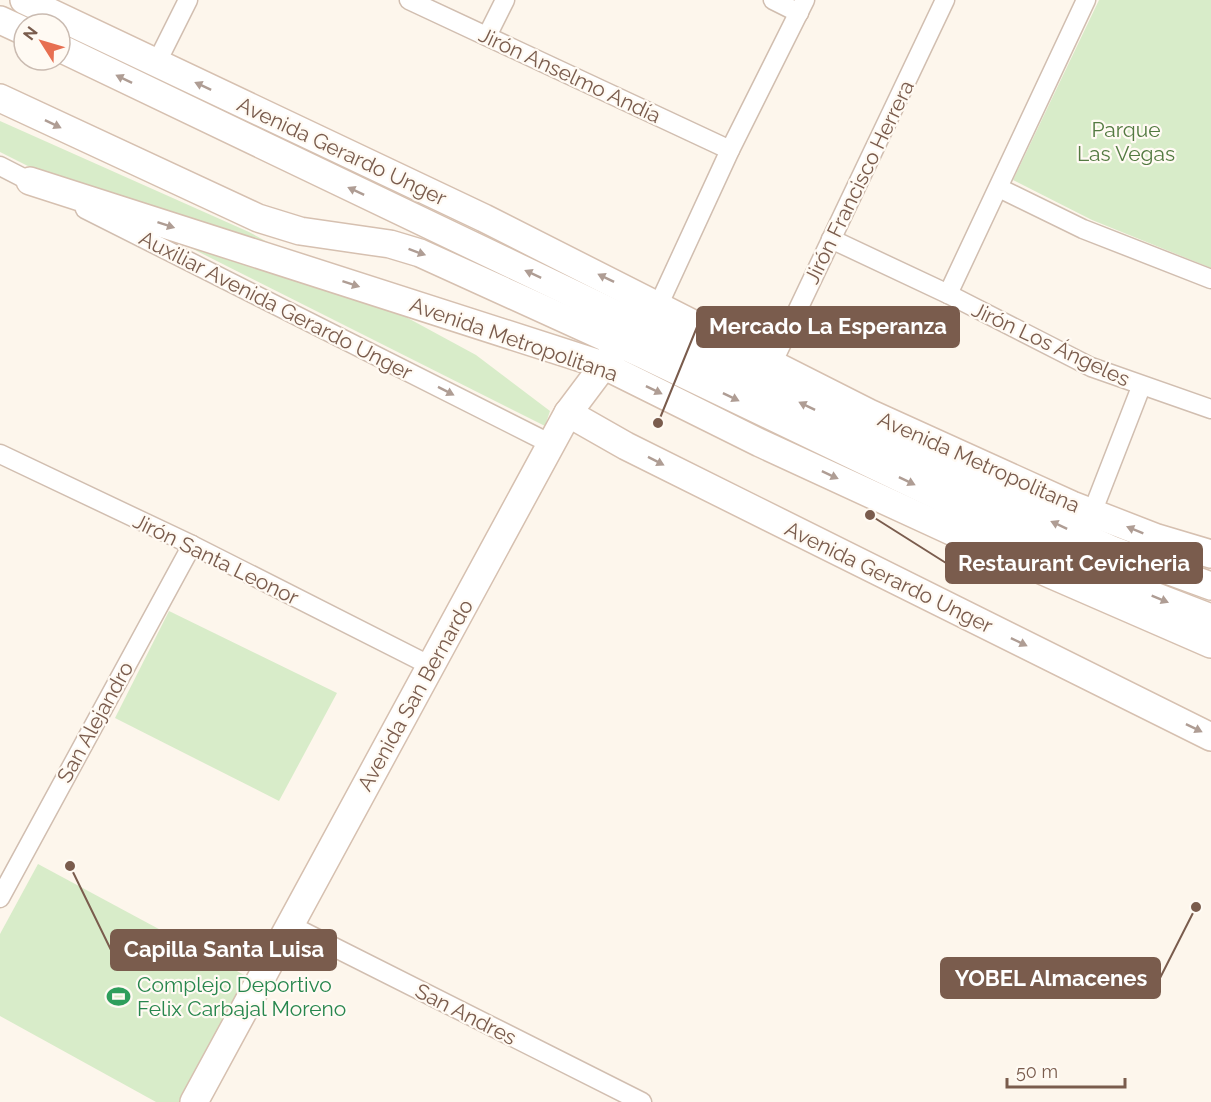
<svg xmlns="http://www.w3.org/2000/svg" width="1211" height="1102" viewBox="0 0 1211 1102" font-family="Raleway,sans-serif">
	<style>
		.green { fill: #d8ecc9 }
		.lines { fill: none; stroke-linecap: round; stroke-linejoin: round }
		.street-casing { stroke: #d1beb0; stroke-width: 21 }
		.secondary-casing { stroke: #d6c0b0; stroke-width: 30 }
		.street { stroke: #fff; stroke-width: 18 }
		.secondary { stroke: #fff; stroke-width: 27 }
		.oneway { fill: #af9d94 }
		.labels { text-anchor: middle; dominant-baseline: central; stroke-width: 4.5; stroke-linejoin: round; paint-order: stroke }
		.street-label { font-size: 21px; fill: #7a5c4d; stroke: #fffaf3 }
		.park-label { font-size: 21px; fill: #537a41; stroke: #fffaf3 }
		.leisure-label { font-size: 21px; fill: #27864d; stroke: #fffaf3; text-anchor: start }
		.leader { fill: none; stroke: #7a5c4d; stroke-width: 2 }
		.callout-dot { fill: #7a5c4d; stroke: #fffaf3; stroke-width: 2 }
		.callout { fill: #7a5c4d; stroke: #7a5c4d; stroke-width: 2 }
		.callout-label { font-size: 22px; text-anchor: middle; font-weight: bold; fill: #fff }
	</style>
	<rect width="100%" height="100%" fill="#fdf6ec"/>
	<g class="green">
		<path d="M1099 0H1211V268L1092 220 1013 180Z"/>
		<path d="M0 121 249 232 476 355 550 411 545 426 0 152Z"/>
		<path d="M169 611 337 693 279 801 115 718Z"/>
		<path d="M38 864 248 977 181 1102H156L0 1016V934Z"/>
	</g>
	<g class="lines">
		<defs>
			<g id="street">
				<path d="M409 0 730 150"/>
				<path d="M773 0 799 13"/>
				<path d="M487 36 505 0"/>
				<path d="M156 64 188 0"/>
				<path d="M0 166 39 186"/>
				<path d="M999 188 1083 229 1211 279"/>
				<path d="M85 209 551 444"/>
				<path d="M831 239 948 294 1091 367 1211 409"/>
				<path d="M948 294 1086 0"/>
				<path d="M659 304 730 150 805 0"/>
				<path d="M772 364 945 0"/>
				<path d="M0 454 192 545 431 666"/>
				<path d="M1092 513 1141 387"/>
				<path d="M0 898 192 545"/>
				<path d="M290 925 642 1102"/>
			</g>
			<g id="secondary">
				<path d="M24 0 484 218 869 413 1072 505 1157 538 1211 554"/>
				<path d="M0 20 24 31"/>
				<path d="M60 48 987 492 1112 550 1211 586"/>
				<path d="M0 98 258 218 300 231 390 244 420 253 642 354 1113 580 1211 618"/>
				<path d="M30 181 603 365 760 443 951 531 1211 644"/>
				<path d="M568 413 626 446 1211 737"/>
				<path d="M194 1102 568 413 613 353"/>
			</g>
		</defs>
		<use href="#street" class="street-casing"/>
		<use href="#secondary" class="secondary-casing"/>
		<use href="#street" class="street"/>
		<use href="#secondary" class="secondary"/>
	</g>
	<defs><path id="oneway-solid" d="M-6-.8H1V-3.2L6.5 0L1 3.2V.8H-6Z" transform="scale(1.5)"/></defs>
	<g class="oneway">
		<use href="#oneway-solid" transform="translate(124 79) rotate(-154)"/>
		<use href="#oneway-solid" transform="translate(203 86) rotate(-155)"/>
		<use href="#oneway-solid" transform="translate(53 124) rotate(26)"/>
		<use href="#oneway-solid" transform="translate(356 191) rotate(-155)"/>
		<use href="#oneway-solid" transform="translate(166 225) rotate(18)"/>
		<use href="#oneway-solid" transform="translate(417 252) rotate(20)"/>
		<use href="#oneway-solid" transform="translate(533 274) rotate(-155)"/>
		<use href="#oneway-solid" transform="translate(606 278) rotate(-154)"/>
		<use href="#oneway-solid" transform="translate(351 284) rotate(18)"/>
		<use href="#oneway-solid" transform="translate(654 390) rotate(26)"/>
		<use href="#oneway-solid" transform="translate(446 391) rotate(27)"/>
		<use href="#oneway-solid" transform="translate(731 397) rotate(26)"/>
		<use href="#oneway-solid" transform="translate(807 406) rotate(-154)"/>
		<use href="#oneway-solid" transform="translate(656 461) rotate(27)"/>
		<use href="#oneway-solid" transform="translate(830 475) rotate(25)"/>
		<use href="#oneway-solid" transform="translate(907 481) rotate(26)"/>
		<use href="#oneway-solid" transform="translate(1059 525) rotate(-155)"/>
		<use href="#oneway-solid" transform="translate(1135 530) rotate(-158)"/>
		<use href="#oneway-solid" transform="translate(1160 599) rotate(22)"/>
		<use href="#oneway-solid" transform="translate(1019 642) rotate(26)"/>
		<use href="#oneway-solid" transform="translate(1194 728) rotate(26)"/>
	</g>
	<defs>
		<symbol id="stadium-bare" viewBox="-9 -9 18 18"><path d="M0-5a6.5 5 0 1 0 0 10a6.5 5 0 1 0 0-10ZM-3.5-1.8h7v3.6h-7Z" fill="#2e9e5b" stroke="#fffaf3" stroke-width="2.5" paint-order="stroke"/></symbol>
	</defs>
	<g fill-rule="evenodd">
		<use href="#stadium-bare" x="102" y="980" width="33" height="33"/>
	</g>
	<g class="labels">
		<g class="street-label">
			<text transform="translate(570 75) rotate(25)">Jirón Anselmo Andía</text>
			<text transform="translate(342 151) rotate(25)">Avenida Gerardo Unger</text>
			<text transform="translate(859 182) rotate(-64)">Jirón Francisco Herrera</text>
			<text transform="translate(276 305) rotate(27)">Auxiliar Avenida Gerardo Unger</text>
			<text transform="translate(514 339) rotate(19)">Avenida Metropolitana</text>
			<text transform="translate(1051 344) rotate(25)">Jirón Los Ángeles</text>
			<text transform="translate(979 462) rotate(24)">Avenida Metropolitana</text>
			<text transform="translate(216 559) rotate(26)">Jirón Santa Leonor</text>
			<text transform="translate(889 577) rotate(26)">Avenida Gerardo Unger</text>
			<text transform="translate(415 695) rotate(-61)">Avenida San Bernardo</text>
			<text transform="translate(95 722) rotate(-61)">San Alejandro</text>
			<text transform="translate(466 1014) rotate(27)">San Andres</text>
		</g>
		<g class="park-label">
			<text x="1126" y="129">Parque<tspan x="1126" dy="24">Las Vegas</tspan></text>
		</g>
		<g class="leisure-label">
			<text x="137" y="984">Complejo Deportivo<tspan x="137" dy="24">Felix Carbajal Moreno</tspan></text>
		</g>
	</g>
	<path class="leader" d="M658 423L697 327M870 515L946 563M70 866L111 950M1196 907L1160 978"/>
	<g class="callout-dot">
		<circle cx="658" cy="423" r="6"/>
		<circle cx="870" cy="515" r="6"/>
		<circle cx="70" cy="866" r="6"/>
		<circle cx="1196" cy="907" r="6"/>
	</g>
	<g class="callout">
		<rect x="697" y="307" width="262" height="40" rx="6"/>
		<rect x="946" y="543" width="256" height="40" rx="6"/>
		<rect x="111" y="930" width="225" height="40" rx="6"/>
		<rect x="941" y="958" width="219" height="40" rx="6"/>
	</g>
	<g class="callout-label">
		<text x="828" y="334">Mercado La Esperanza</text>
		<text x="1074" y="571">Restaurant Cevicheria</text>
		<text x="224" y="957">Capilla Santa Luisa</text>
		<text x="1051" y="986">YOBEL Almacenes</text>
	</g>
	<g transform="translate(42 42) rotate(307)"><circle r="28" fill="#fffaf3" stroke="#cabbb1" stroke-width="1.5"/>
	<path d="M0-4.5L10 22L0 15L-10 22Z" fill="#e76f51"/>
	<text y="-9" font-size="16" font-weight="bold" text-anchor="middle" fill="#7a5c4d">N</text>
	</g>
	<path d="M1007 1078v9h118v-9" fill="none" stroke="#7a5c4d" stroke-width="3"/>
	<text x="1016" y="1078" font-size="18" fill="#7a5c4d" stroke="#fffaf3" stroke-width="4.5" paint-order="stroke">50 m</text>
</svg>
